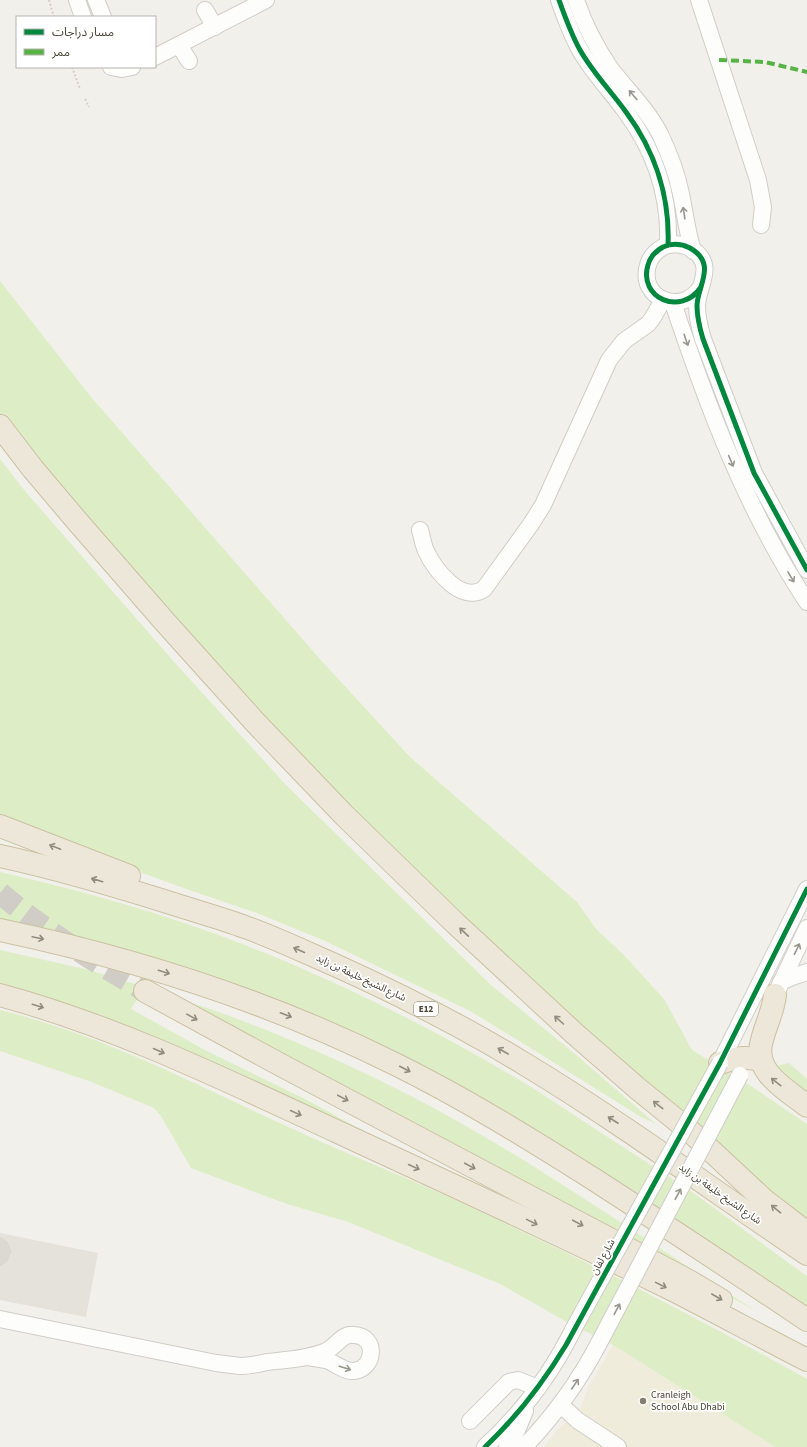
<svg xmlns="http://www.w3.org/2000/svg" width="807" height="1447" viewBox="0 0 807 1447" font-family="'Source Sans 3','Noto Sans Arabic',sans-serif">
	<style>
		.industrial { fill: #e5e1db }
		.education { fill: #f0ecdb }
		.green { fill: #ddeec7 }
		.building { fill: #dbd9d2; stroke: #dad7cf }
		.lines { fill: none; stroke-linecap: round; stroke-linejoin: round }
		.highway-tunnel { stroke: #d0cdc6; stroke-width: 22; stroke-dasharray: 22 11; stroke-linecap: butt }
		.minor-casing { stroke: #d0cdc7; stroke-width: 18 }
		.highway-casing { stroke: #ccc0a2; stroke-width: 24 }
		.path { stroke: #d2d0c9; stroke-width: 2; stroke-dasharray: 2 2; stroke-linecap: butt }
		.minor { stroke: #fdfdfc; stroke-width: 16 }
		.highway { stroke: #ece7d9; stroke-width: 22 }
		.minor-bridge-casing { stroke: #d0cdc7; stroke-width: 18; stroke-linecap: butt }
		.minor-bridge { stroke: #fdfdfc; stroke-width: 16 }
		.quiet { stroke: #57b346; stroke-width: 4; stroke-dasharray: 8 4; stroke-linecap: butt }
		.cycleway-casing { stroke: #fff; stroke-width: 8 }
		.cycleway { stroke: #00873e; stroke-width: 5 }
		.oneway { stroke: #99968e }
		.oneway2 { stroke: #928c7e }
		.poi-dot { fill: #847f74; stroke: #fff; stroke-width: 1.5 }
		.labels { text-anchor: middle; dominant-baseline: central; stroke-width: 3.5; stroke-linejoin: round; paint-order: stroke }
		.shield { fill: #fff; stroke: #7f7b71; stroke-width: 1 }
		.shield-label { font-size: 9px; font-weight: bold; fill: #484234 }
		.street-label { font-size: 10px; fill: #484234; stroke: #fff }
		.poi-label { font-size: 10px; fill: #484234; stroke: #fff; text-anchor: start }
	</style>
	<rect width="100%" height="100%" fill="#f2f0ea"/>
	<path class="industrial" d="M0 1233 98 1253 86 1317 0 1300Z"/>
	<path class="education" d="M613 1345 775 1447H544L557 1430 579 1412 587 1390Z"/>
	<g class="green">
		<path d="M0 281 91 397 319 658 410 757 577 902 597 930 623 954 664 999 692 1050 751 1086 807 1124V1225L511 966 237 693 0 415Z"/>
		<path d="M0 459 25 491 176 664 286 785 491 985 575 1054 656 1124 641 1117 524 1044 470 1011 325 941 257 913 189 890 0 821Z"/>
		<path d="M0 872C83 891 166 914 245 945 342 983 442 1033 531 1087 555 1102 577 1117 600 1132 631 1152 662 1172 692 1192 731 1219 768 1249 807 1276V1310L631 1191 495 1105 416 1063 160 960 94 941 0 919Z"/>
		<path d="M0 950 85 969 145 987 131 1009 203 1049 307 1100 421 1162 0 988Z"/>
		<path d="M152 990C177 999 203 1006 227 1015 297 1041 366 1072 432 1107 544 1168 648 1242 756 1311L669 1263Z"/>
		<path d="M0 1010C107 1036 206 1090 306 1135 361 1160 418 1182 473 1208 587 1261 698 1318 807 1379V1447H775L613 1345 565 1321 500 1284 348 1222 287 1204 191 1168 161 1116 154 1108 89 1081 0 1051Z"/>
		<path d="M789 1063 807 1079V1097L775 1066Z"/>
	</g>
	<path class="building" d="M0 1237 7 1242 11 1251 7 1261 0 1266Z"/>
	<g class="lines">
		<path class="highway-tunnel" d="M0 893C45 931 95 962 145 991"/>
		<defs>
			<g id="minor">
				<path d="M77 0 83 17"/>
				<path d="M96 0 103 17"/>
				<path d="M559 0C565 17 571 34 580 50 593 73 611 91 626 112 655 151 670 197 668 245"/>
				<path d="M576 0C584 24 596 47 610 68 627 90 647 109 660 134 669 153 677 173 681 194 685 213 687 232 693 251"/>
				<path d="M699 0 758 180 763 207 761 225"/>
				<path d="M205 10 215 27"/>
				<path d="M179 45 189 61"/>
				<path d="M155 57 266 0"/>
				<path d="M111 67 122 69 132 67"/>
				<path d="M701 287C681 317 638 298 648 265 650 257 656 251 663 247 672 243 682 244 690 248 718 264 697 286 697 306 697 318 700 329 703 339L754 473 807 570"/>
				<path d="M673 303C708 408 746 509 807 602"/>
				<path d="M420 530C422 537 423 544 426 551 435 570 461 604 484 589L531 524 543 505 609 360 624 341 648 324 652 319 663 300"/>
				<path d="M781 982 792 977 807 972"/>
				<path d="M770 1006 807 928"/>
				<path d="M720 1063 807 889"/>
				<path d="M0 1319 216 1363C224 1364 232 1365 240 1366 249 1366 259 1364 267 1362 286 1360 306 1359 324 1352 336 1348 341 1333 354 1335 378 1336 375 1369 354 1371 345 1372 335 1363 326 1360 320 1359 314 1358 308 1357"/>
				<path d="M561 1405 577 1420 618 1447"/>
				<path d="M470 1421 509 1382 518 1380 538 1388"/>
				<path d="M485 1447C522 1413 552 1373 574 1328"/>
				<path d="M507 1447 515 1435 525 1411"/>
				<path d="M524 1447C554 1416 579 1381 599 1343"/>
			</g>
			<g id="highway">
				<path d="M0 426 33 469 77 521 165 622 254 721 344 815 455 923 575 1034 637 1088 691 1132 764 1200 807 1233"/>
				<path d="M0 826 129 876"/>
				<path d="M0 856C61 869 120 887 180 906 202 913 224 919 245 927 276 938 307 953 337 966 401 995 464 1027 523 1063 621 1122 712 1190 807 1254"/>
				<path d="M0 930C137 959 269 1001 395 1064 464 1098 530 1139 595 1180 666 1226 737 1273 807 1320"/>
				<path d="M145 991 279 1064 687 1280 721 1300"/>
				<path d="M0 995C118 1027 228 1081 338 1132 450 1184 562 1235 673 1290 718 1313 762 1337 807 1360"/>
				<path d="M775 995C773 1012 766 1024 762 1040 752 1072 786 1089 807 1106"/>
				<path d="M720 1063C733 1058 746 1056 761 1060"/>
			</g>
		</defs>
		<use href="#minor" class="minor-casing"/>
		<use href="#highway" class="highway-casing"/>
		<g class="path">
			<path d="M49 0 54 17"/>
			<path d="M72 67 80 89"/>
			<path d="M85 99 89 107"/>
		</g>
		<use href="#minor" class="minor"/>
		<use href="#highway" class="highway"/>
		<defs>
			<g id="minor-bridge">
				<path d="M574 1328 720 1063"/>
				<path d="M599 1343 740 1075"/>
			</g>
		</defs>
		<use href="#minor-bridge" class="minor-bridge-casing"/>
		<use href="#minor-bridge" class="minor-bridge"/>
		<path class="quiet" d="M719 60 765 62 807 72"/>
		<defs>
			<g id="cycleway">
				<path d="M559 0C565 17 571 34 580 50 593 73 611 91 626 112 655 151 670 197 668 245"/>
				<path d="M701 287C681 317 638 298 648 265 650 257 656 251 663 247 672 243 682 244 690 248 718 264 697 286 697 306 697 318 700 329 703 339L754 473 807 570"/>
				<path d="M485 1447C518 1416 543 1383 566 1345L720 1063 807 889"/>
			</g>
		</defs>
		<use href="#cycleway" class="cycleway-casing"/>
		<use href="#cycleway" class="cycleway"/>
	</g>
	<defs><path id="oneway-shaft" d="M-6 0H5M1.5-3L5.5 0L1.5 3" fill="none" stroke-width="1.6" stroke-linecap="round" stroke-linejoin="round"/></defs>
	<g class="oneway">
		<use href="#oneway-shaft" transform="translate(633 95) rotate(-130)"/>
		<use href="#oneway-shaft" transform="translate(684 213) rotate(-99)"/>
		<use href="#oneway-shaft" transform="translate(686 340) rotate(71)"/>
		<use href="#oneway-shaft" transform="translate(731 461) rotate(67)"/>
		<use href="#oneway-shaft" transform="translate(791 577) rotate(59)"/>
		<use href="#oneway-shaft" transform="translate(797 949) rotate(-64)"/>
		<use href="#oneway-shaft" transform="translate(678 1194) rotate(-62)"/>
		<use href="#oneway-shaft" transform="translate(617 1309) rotate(-62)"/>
		<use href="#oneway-shaft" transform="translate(345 1368) rotate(18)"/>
		<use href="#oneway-shaft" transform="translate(575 1384) rotate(-56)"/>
	</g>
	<g class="oneway2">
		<use href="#oneway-shaft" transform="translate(55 847) rotate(-159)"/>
		<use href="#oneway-shaft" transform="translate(97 880) rotate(-164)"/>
		<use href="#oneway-shaft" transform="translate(464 932) rotate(-137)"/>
		<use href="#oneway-shaft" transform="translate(38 938) rotate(12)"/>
		<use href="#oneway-shaft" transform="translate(299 950) rotate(-156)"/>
		<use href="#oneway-shaft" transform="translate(164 972) rotate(17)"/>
		<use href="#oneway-shaft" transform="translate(38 1006) rotate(17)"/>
		<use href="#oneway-shaft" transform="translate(286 1015) rotate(21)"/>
		<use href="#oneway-shaft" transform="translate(192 1017) rotate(29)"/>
		<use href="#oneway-shaft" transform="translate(559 1020) rotate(-138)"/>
		<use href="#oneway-shaft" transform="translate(159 1051) rotate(24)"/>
		<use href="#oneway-shaft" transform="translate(503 1051) rotate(-150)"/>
		<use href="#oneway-shaft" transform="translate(405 1069) rotate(27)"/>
		<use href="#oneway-shaft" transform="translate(776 1082) rotate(-142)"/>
		<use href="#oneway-shaft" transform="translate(343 1098) rotate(28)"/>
		<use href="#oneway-shaft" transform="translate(658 1105) rotate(-142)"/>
		<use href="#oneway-shaft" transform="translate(296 1113) rotate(25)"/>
		<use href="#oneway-shaft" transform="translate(613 1120) rotate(-147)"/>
		<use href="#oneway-shaft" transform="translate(470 1166) rotate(28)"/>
		<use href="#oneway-shaft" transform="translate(414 1167) rotate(25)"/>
		<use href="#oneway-shaft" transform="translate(776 1209) rotate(-141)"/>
		<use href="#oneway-shaft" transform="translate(532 1222) rotate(26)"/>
		<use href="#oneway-shaft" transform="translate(578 1223) rotate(28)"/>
		<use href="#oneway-shaft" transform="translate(661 1285) rotate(26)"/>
		<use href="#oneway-shaft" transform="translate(717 1297) rotate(30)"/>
	</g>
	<circle class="poi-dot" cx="643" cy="1401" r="4"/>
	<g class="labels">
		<rect class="shield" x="414" y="1002" width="24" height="14" rx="3"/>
		<g class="shield-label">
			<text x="426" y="1009">E12</text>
		</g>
		<g class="street-label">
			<text transform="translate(361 978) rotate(25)">شارع الشيخ خليفة بن زايد</text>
			<text transform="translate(720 1194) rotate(35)">شارع الشيخ خليفة بن زايد</text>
			<text transform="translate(603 1257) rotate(-61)">شارع لفان</text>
		</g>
		<g class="poi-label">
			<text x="651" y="1395">Cranleigh<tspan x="651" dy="12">School Abu Dhabi</tspan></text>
		</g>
	</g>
	<rect x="16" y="16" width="140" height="52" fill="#ffffff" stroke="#b6b3ae"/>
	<rect x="24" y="29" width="20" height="6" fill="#00873e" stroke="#b6b3ae"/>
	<text x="52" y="36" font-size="12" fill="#484234">مسار دراجات</text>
	<rect x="24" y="49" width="20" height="6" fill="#57b346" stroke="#b6b3ae"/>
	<text x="52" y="56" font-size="12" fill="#484234">ممر</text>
</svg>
